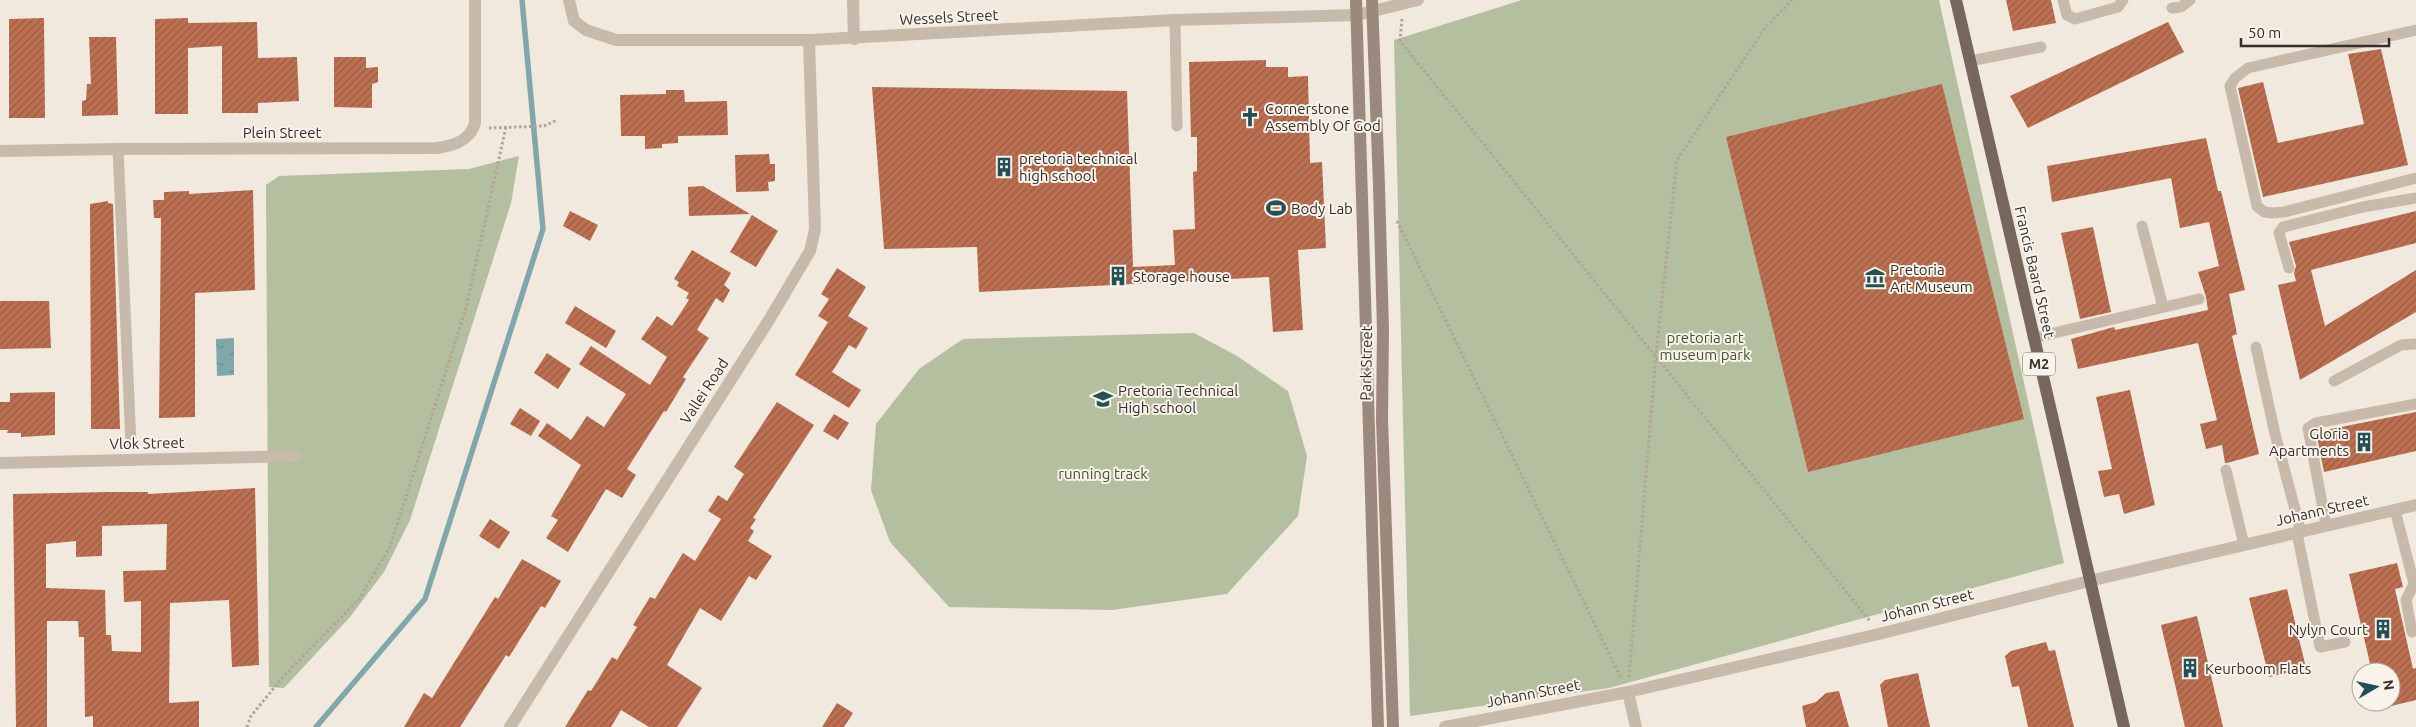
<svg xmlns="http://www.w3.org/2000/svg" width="2416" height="727" viewBox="0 0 2416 727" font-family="Ubuntu,sans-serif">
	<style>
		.green { fill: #b3bf9f }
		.water { fill: url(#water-ripples) }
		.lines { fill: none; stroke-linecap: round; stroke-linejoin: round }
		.stream { stroke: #80a8ab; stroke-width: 5.5 }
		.building { fill: url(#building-hatch); fill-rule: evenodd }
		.path { stroke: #b4a495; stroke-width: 3; stroke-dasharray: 2.5 2.5; stroke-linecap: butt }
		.lane { stroke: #c8baab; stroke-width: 11 }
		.street { stroke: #c8baab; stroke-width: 12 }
		.secondary { stroke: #9b897d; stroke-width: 12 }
		.primary { stroke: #77665c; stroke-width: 12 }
		.labels { text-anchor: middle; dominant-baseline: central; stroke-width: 4; stroke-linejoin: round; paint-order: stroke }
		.shield { fill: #f8f3eb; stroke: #706964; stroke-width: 1 }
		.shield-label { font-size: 14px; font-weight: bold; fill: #362e2a }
		.street-label { font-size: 15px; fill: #362e2a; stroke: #f8f3eb }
		.poi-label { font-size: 15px; fill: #362e2a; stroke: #f8f3eb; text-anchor: start }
		.park-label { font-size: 15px; fill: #44532f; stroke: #f8f3eb }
	</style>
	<defs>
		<pattern id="water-ripples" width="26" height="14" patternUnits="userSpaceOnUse" patternTransform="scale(1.25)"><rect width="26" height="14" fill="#80a8ab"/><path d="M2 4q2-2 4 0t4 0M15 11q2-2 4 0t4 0" fill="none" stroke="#6a898b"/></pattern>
		<pattern id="building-hatch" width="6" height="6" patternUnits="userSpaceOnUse" patternTransform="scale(1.25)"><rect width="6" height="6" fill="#bc7051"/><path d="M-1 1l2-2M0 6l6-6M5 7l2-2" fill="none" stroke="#9a5c43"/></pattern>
	</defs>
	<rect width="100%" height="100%" fill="#f1e9de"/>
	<g class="green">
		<path d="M1522 0H1939L2064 563 1609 688 1410 716 1394 40Z"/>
		<path d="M519 156 511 203 410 520 384 572 350 617 284 688 269 687 266 185 279 176 469 169Z"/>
		<path d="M1194 333 1237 356 1288 391 1307 456 1298 516 1227 594 1112 610 949 607 890 542 871 490 876 424 919 369 963 339Z"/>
	</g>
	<path class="water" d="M234 338V375L217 376 216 339Z"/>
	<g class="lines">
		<path class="stream" d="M316 727 425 599 543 229 522 0"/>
	</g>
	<g class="building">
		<path d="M2006 0H2051L2056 23 2013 31Z"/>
		<path d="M44 18 45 118H9V19Z"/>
		<path d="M188 18V23L257 22 258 58 297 57 299 101 258 103V113H222V46L188 48V114H155V19Z"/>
		<path d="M2168 22 2184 52 2028 128 2010 96Z"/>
		<path d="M89 37H116L118 115 82 116V101L86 100 87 84H91Z"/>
		<path d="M2381 49 2408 165 2263 197 2238 88 2263 82 2278 143 2364 124 2348 54Z"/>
		<path d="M334 57H366V68L378 67V82L372 84V108L334 107Z"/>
		<path d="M1266 60V67H1288V77L1308 76 1310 163 1322 162 1326 248 1298 250 1303 330 1273 332 1269 277 979 292 977 247 884 249 872 87 1127 91 1133 267 1175 265 1173 230 1195 229 1193 172 1197 171V137H1191L1189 62Z"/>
		<path d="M1942 84 2024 419 1808 472 1726 137Z"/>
		<path d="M666 90H684L685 102 727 101 728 135 678 136V143L662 144V148L645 149V136H621L620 95 666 94Z"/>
		<path d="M2206 138 2218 191H2221L2245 290 2229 294 2237 334 2232 336 2259 454 2227 463H2225L2222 445 2206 449 2200 424 2217 420 2198 343 2078 369 2071 339 2114 327 2115 330 2208 310 2206 297 2198 272 2219 266 2209 222 2180 228 2171 178 2052 202 2047 166Z"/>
		<path d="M769 154 770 164H775V181L768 182 769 191 736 192 735 155Z"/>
		<path d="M703 186 750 214 689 216 688 187Z"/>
		<path d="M253 190 255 290 195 293V417L159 418 161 218H154L153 200H164V192L189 191V194Z"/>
		<path d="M108 201V203L113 204 120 429H91L90 204Z"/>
		<path d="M570 211 598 225 590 241 563 226Z"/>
		<path d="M2416 211V243L2311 270 2325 326 2416 270V312L2300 380 2278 285 2296 281 2294 273 2296 266 2289 242Z"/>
		<path d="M752 215 778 231 756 267 730 252Z"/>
		<path d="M2093 227 2111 312 2080 319 2061 233Z"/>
		<path d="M692 250 731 273 724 285 730 290 723 303 716 298 697 330 709 338 683 377 686 379 666 412 664 411 627 469 636 475 622 498 606 489 568 552 546 538 558 520 551 516 581 465 538 436 547 423 571 440 587 416 604 427 626 394 579 364 591 346 650 385 667 357 641 339 657 316 672 326 689 300 686 298 689 293 677 286 679 282 674 279Z"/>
		<path d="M837 268 866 287 848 316 868 328 856 349 849 345 832 372 861 390 849 408 795 375 828 322 818 316 829 299 821 294Z"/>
		<path d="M0 301H49L51 348 0 349Z"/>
		<path d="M575 306 616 331 606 348 565 323Z"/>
		<path d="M547 353 571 369 558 389 534 373Z"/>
		<path d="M2130 390 2155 505 2124 514 2119 494 2104 497 2098 471 2112 469 2096 397Z"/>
		<path d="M55 392V435L21 437V433H7L8 430H0V402H10V393Z"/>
		<path d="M777 402 814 425 753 518 756 519 750 528 754 531 748 541 772 556 756 580 749 576 721 621 700 608 667 665 702 688 677 727H649L621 710 611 727H565L588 690 591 691 612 657 617 660 637 627 633 625 650 597 655 599 683 553 695 561 721 519 708 511 718 495 727 501 744 474 734 467Z"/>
		<path d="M520 408 540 421 531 436 510 424Z"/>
		<path d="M2416 412V451L2324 472 2316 432Z"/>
		<path d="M834 414 849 423 838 440 823 431Z"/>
		<path d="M255 488 259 665 232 667 229 600 170 603 169 703 199 701V727H93V716L85 717 84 637H79L78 621H47V727H16L13 494 108 492H148V494ZM167 524 166 570 123 571 124 602 141 601V652L112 651 111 635H106L105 590 46 588V544L76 541V557L102 556V526Z"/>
		<path d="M490 519 510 532 499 549 479 536Z"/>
		<path d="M522 559 561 581 545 608 541 606 509 657 506 655 460 727H404L424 693 432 698 495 597 498 599Z"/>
		<path d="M2397 563 2403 587 2395 589 2413 669 2416 668V700L2391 706V672H2372L2349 574Z"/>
		<path d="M2287 589 2306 668 2269 677 2249 598Z"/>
		<path d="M2197 616 2223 727H2185L2161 625Z"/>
		<path d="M2046 642 2049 651 2055 650 2074 727H2028L2019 686 2012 687 2005 656 2011 651Z"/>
		<path d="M1918 673 1930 727H1888L1880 685 1885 680Z"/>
		<path d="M1839 691 1849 727H1806L1802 706 1816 702 1826 693Z"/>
		<path d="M837 703 853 713 844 727H822Z"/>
	</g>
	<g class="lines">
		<g class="path">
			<path d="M1402 19 1400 41 1870 621"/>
			<path d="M489 128 544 126 557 120"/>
			<path d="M1397 221 1621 678"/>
			<path d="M1629 677 1656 355 1677 160 1765 28 1792 0"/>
			<path d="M247 727 251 716 282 678 359 599 390 547 466 308 506 127"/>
		</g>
		<g class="lane">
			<path d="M2063 0 2067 15 2075 19 2118 7 2123 0"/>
			<path d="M2172 8 2181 7 2190 0"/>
			<path d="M1175 20 1177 126"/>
			<path d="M2416 30 2248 68 2235 78 2230 86 2257 206 2264 212 2272 213 2284 212 2416 178"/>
			<path d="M1970 61 2041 47"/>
			<path d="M118 149 131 444"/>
			<path d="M2142 226 2163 307"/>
			<path d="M2289 268 2279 233 2283 227 2363 207 2416 198"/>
			<path d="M2033 338 2199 299"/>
			<path d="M2256 347 2275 434 2301 532"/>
			<path d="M2334 381 2401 345 2416 344"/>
			<path d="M2226 470 2244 545"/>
			<path d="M2395 510 2414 584 2406 600 2412 632"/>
			<path d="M2326 525 2308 428 2316 423 2416 404"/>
			<path d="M2297 533 2320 647 2345 642"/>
		</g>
		<g class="street">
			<path d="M569 0 574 21 586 30 616 40H809L1175 20 1357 15 1418 0"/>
			<path d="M853 0 854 39"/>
			<path d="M0 151 118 149 437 148C453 146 470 141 475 123V0"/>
			<path d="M0 463 295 456"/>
			<path d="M1628 692 1636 727"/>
			<path d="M510 727 769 320 810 251 815 229 809 40"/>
			<path d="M1445 727 1628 692 1883 633 2089 581 2416 505"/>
		</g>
		<g class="secondary">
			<path d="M1356 0 1378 727"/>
			<path d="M1372 0 1379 186 1383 330 1382 419 1393 727"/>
		</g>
		<path class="primary" d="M1956 0 2124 727"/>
	</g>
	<defs>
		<symbol id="church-bare" viewBox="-9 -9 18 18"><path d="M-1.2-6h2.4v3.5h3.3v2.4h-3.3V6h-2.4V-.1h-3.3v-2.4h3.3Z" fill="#234f55" stroke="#f8f3eb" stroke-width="2.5" paint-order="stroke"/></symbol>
		<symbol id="building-bare" viewBox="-9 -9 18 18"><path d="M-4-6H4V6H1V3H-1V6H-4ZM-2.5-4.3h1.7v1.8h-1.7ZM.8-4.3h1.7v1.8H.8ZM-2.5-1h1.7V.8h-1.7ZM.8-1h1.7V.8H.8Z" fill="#234f55" stroke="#f8f3eb" stroke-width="2.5" paint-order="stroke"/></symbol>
		<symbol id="stadium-bare" viewBox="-9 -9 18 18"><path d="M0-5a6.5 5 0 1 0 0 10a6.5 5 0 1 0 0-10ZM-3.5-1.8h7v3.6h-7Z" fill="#234f55" stroke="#f8f3eb" stroke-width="2.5" paint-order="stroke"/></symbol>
		<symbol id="museum-bare" viewBox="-9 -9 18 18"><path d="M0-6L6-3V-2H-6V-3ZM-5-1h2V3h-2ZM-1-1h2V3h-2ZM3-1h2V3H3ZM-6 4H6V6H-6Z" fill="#234f55" stroke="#f8f3eb" stroke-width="2.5" paint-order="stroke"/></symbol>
		<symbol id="school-bare" viewBox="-9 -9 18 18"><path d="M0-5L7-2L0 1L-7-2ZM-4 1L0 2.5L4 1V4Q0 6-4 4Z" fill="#234f55" stroke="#f8f3eb" stroke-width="2.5" paint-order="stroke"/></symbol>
	</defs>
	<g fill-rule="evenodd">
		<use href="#church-bare" x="1236" y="103" width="28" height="28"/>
		<use href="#building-bare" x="990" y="153" width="28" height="28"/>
		<use href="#stadium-bare" x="1262" y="194" width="28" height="28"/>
		<use href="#building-bare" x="1104" y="262" width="28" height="28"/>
		<use href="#museum-bare" x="1861" y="264" width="28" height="28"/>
		<use href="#school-bare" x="1089" y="385" width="28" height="28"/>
		<use href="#building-bare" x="2350" y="428" width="28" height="28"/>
		<use href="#building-bare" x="2369" y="615" width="28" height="28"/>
		<use href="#building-bare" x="2176" y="654" width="28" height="28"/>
	</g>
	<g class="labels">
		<rect class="shield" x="2023" y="352.5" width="32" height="23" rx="4"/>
		<g class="shield-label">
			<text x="2039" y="364">M2</text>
		</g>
		<g class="street-label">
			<text transform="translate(949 17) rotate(-3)">Wessels Street</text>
			<text x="282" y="132">Plein Street</text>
			<text transform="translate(2035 272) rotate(77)">Francis Baard Street</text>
			<text transform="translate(1366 363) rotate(-89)">Park Street</text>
			<text transform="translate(704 391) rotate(-57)">Vallei Road</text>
			<text transform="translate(147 443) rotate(-1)">Vlok Street</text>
			<text transform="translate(2322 510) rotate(-13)">Johann Street</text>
			<text transform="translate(1927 605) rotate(-14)">Johann Street</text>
			<text transform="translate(1533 693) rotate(-11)">Johann Street</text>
		</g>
		<g class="poi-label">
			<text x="1265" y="108">Cornerstone<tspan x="1265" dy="17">Assembly Of God</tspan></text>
			<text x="1019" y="158">pretoria technical<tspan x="1019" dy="17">high school</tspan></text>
			<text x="1291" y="208">Body Lab</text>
			<text x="1890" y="269">Pretoria<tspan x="1890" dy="17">Art Museum</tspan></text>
			<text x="1133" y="276">Storage house</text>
			<text x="1118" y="390">Pretoria Technical<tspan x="1118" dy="17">High school</tspan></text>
			<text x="2349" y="433" text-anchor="end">Gloria<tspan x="2349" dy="17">Apartments</tspan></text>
			<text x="2368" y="629" text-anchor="end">Nylyn Court</text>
			<text x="2205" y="668">Keurboom Flats</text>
		</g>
		<g class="park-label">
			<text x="1705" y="337">pretoria art<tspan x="1705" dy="17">museum park</tspan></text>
			<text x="1103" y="473">running track</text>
		</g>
	</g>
	<g transform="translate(2376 687) rotate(81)"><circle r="24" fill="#f8f3eb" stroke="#aaa49e"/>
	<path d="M0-4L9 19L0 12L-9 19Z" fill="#234f55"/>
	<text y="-8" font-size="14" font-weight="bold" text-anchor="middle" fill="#362e2a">N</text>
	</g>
	<path d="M2241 38v8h148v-8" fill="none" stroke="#362e2a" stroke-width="2.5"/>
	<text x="2248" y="38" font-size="15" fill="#362e2a" stroke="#f8f3eb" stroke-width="4" paint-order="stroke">50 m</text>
</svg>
